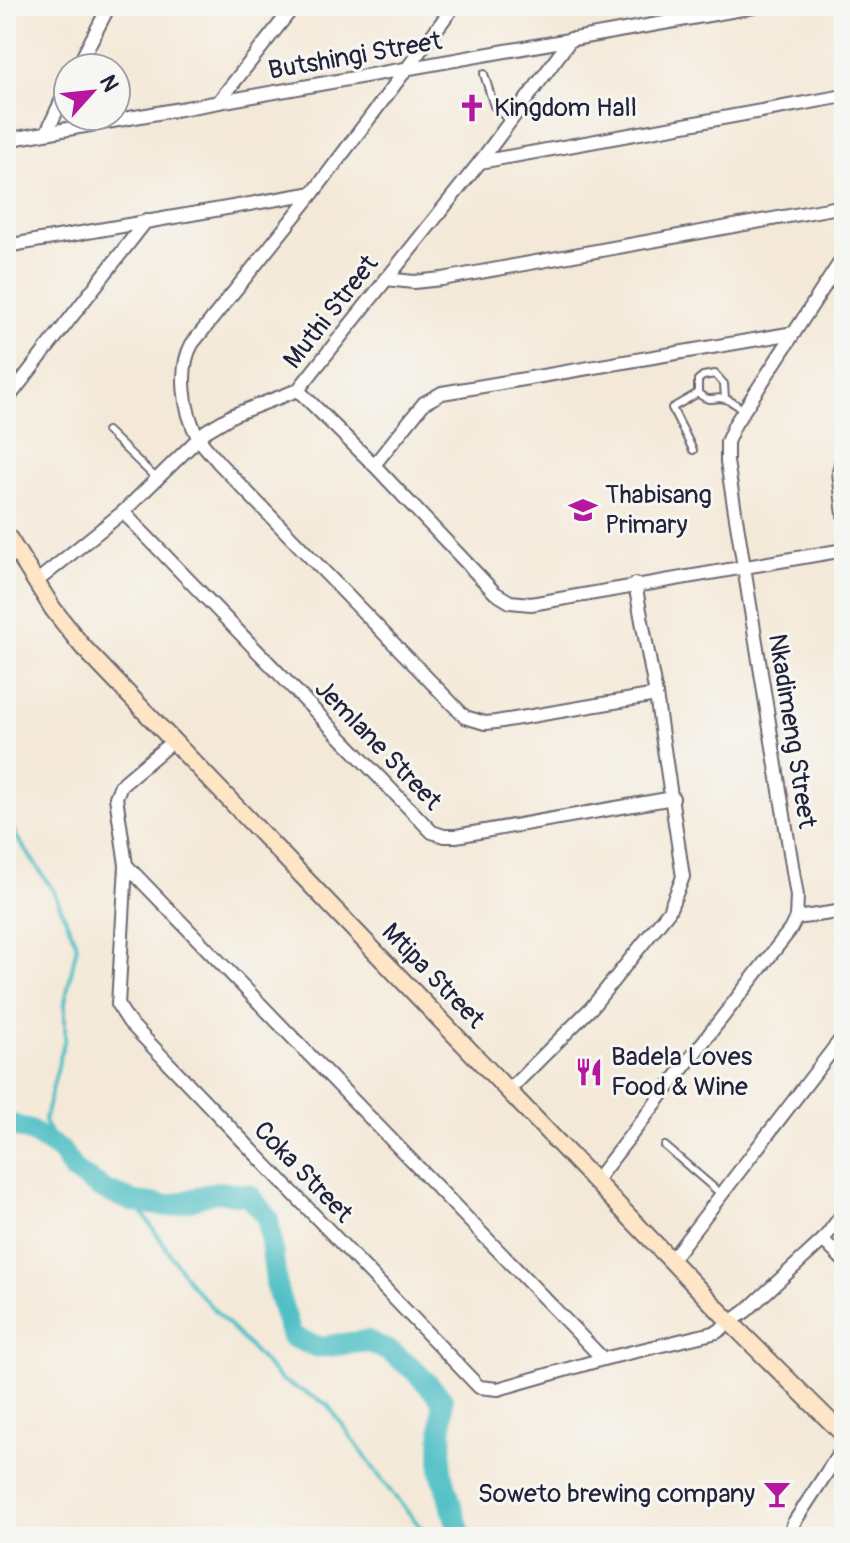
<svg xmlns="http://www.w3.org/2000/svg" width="850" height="1543" viewBox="0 0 850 1543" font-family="Pangolin,sans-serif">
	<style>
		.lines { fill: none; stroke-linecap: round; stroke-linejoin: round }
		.stream { stroke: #51c0c6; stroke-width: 4 }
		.river { stroke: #51c0c6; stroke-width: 22 }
		.lane-casing { stroke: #6c6872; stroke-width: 10 }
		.street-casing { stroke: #6c6872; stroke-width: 16 }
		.secondary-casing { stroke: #6c6872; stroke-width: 20 }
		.lane { stroke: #fff; stroke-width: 6 }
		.street { stroke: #fff; stroke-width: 12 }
		.secondary { stroke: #fde5c5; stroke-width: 16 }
		.labels { text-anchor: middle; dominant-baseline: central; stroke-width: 6; stroke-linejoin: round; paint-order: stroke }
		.street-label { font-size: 26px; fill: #22223b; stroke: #f6f6f2 }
		.poi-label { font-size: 26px; fill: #22223b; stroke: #f6f6f2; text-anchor: start }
	</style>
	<rect width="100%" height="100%" fill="#f6f6f2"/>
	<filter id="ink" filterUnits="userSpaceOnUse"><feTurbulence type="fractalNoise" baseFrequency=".0125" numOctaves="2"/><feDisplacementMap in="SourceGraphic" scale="16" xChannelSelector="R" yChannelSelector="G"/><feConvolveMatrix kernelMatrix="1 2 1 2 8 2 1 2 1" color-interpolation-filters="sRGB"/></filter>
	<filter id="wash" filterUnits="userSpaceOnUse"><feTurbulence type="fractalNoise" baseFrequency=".006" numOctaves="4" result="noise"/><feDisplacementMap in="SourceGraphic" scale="32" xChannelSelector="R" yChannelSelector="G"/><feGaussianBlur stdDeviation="1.8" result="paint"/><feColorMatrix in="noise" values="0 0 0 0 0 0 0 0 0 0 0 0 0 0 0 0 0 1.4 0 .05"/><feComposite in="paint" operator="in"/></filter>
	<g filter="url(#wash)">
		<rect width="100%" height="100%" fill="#f4e9d8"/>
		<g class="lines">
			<g class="stream">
				<path d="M6 815 18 839 53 890 77 945 65 1002V1038L44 1122 61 1151"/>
				<path d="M135 1202 191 1285 281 1380 327 1404 391 1492 423 1530 436 1537"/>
				<path d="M6 1536 7 1537"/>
			</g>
			<path class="river" d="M6 1123 30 1131 61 1151 74 1171 106 1191 135 1202 170 1206 216 1192 249 1195 268 1219 277 1289 292 1337 318 1347 368 1341 392 1353 414 1370 442 1399 441 1471 461 1537"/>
		</g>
	</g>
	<g filter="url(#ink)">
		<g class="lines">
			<defs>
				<g id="lane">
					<path d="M484 74 494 106 510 121"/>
					<path d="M725 398 724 384 715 374 703 376 698 380V393C711 404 712 396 725 399 731 400 739 407 744 410"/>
					<path d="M107 431 157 479"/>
					<path d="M693 450 672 408 698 393"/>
					<path d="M665 1146 721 1194"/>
				</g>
				<g id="street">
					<path d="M454 6 313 193 192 344C178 369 184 412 198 437 203 446 212 454 218 462L465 717 485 723 496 722 656 695"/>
					<path d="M77 68 109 6"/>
					<path d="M220 100 294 6"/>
					<path d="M47 132 68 86"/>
					<path d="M6 140 759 6"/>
					<path d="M480 162 844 96"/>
					<path d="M6 246 313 193"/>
					<path d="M385 279 414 282 442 279 844 206"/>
					<path d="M298 390 374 465 495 593 510 602 531 604 844 550"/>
					<path d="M6 401 146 221"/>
					<path d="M844 451 839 472 844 515"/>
					<path d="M374 465 424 403 442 393 794 333"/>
					<path d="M123 512 432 832 444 836H456L673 798"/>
					<path d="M36 582 123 512 206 431 233 415 298 390 480 162 571 39"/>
					<path d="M173 741 121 785 116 797 126 865 118 1005 129 1022 479 1387 498 1389 603 1359 717 1332 746 1311 823 1240 844 1212"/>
					<path d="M126 865 603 1359"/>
					<path d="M796 918 844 911"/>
					<path d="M510 1089 592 1007 669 911 683 877 656 695 635 584"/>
					<path d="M596 1180 790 930 796 918 797 896 727 462V442L735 424 844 256"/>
					<path d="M823 1240 844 1261"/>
					<path d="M672 1259 844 1035"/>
					<path d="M790 1537 793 1524 844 1446"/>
				</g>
				<path id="secondary" d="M6 534 53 609 82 646 731 1323 844 1435"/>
			</defs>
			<use href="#lane" class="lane-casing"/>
			<use href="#street" class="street-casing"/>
			<use href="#secondary" class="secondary-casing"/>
			<use href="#lane" class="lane"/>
			<use href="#street" class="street"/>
			<use href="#secondary" class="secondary"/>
		</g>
	</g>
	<defs>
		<symbol id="church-bare" viewBox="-9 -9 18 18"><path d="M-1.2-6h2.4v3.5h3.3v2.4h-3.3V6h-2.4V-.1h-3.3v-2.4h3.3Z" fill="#b5179e" stroke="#f6f6f2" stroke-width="2.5" paint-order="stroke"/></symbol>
		<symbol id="school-bare" viewBox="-9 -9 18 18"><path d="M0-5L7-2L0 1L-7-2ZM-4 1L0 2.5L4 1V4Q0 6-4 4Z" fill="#b5179e" stroke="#f6f6f2" stroke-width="2.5" paint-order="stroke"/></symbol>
		<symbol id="restaurant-bare" viewBox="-9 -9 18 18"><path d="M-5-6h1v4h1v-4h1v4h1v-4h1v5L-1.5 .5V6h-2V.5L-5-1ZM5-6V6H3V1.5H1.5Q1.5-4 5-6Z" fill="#b5179e" stroke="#f6f6f2" stroke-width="2.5" paint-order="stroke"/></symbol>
		<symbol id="bar-bare" viewBox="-9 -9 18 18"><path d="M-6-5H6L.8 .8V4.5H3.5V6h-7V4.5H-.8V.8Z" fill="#b5179e" stroke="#f6f6f2" stroke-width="2.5" paint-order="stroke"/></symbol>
	</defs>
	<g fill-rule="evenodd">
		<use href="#church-bare" x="452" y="88" width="40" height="40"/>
		<use href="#school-bare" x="563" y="490" width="40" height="40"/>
		<use href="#restaurant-bare" x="569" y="1052" width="40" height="40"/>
		<use href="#bar-bare" x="757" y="1474" width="40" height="40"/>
	</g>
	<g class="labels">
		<g class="street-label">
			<text transform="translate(355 56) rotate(-10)">Butshingi Street</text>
			<text transform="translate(331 312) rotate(-52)">Muthi Street</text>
			<text transform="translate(792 731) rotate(81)">Nkadimeng Street</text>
			<text transform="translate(378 745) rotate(46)">Jemlane Street</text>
			<text transform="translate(433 976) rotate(46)">Mtipa Street</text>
			<text transform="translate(303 1172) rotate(46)">Coka Street</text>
		</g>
		<g class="poi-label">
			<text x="494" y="108">Kingdom Hall</text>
			<text x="605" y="495">Thabisang<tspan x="605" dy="30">Primary</tspan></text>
			<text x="611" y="1057">Badela Loves<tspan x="611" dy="30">Food &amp; Wine</tspan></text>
			<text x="755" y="1494" text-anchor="end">Soweto brewing company</text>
		</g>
	</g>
	<rect width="850" height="1543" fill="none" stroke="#f6f6f2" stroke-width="32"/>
	<g transform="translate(92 92) rotate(63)"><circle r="38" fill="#f6f6f2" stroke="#a1a1a9" stroke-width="2"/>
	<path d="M0-6L14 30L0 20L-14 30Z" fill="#b5179e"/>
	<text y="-12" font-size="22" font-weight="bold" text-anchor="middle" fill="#22223b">N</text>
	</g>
</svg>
